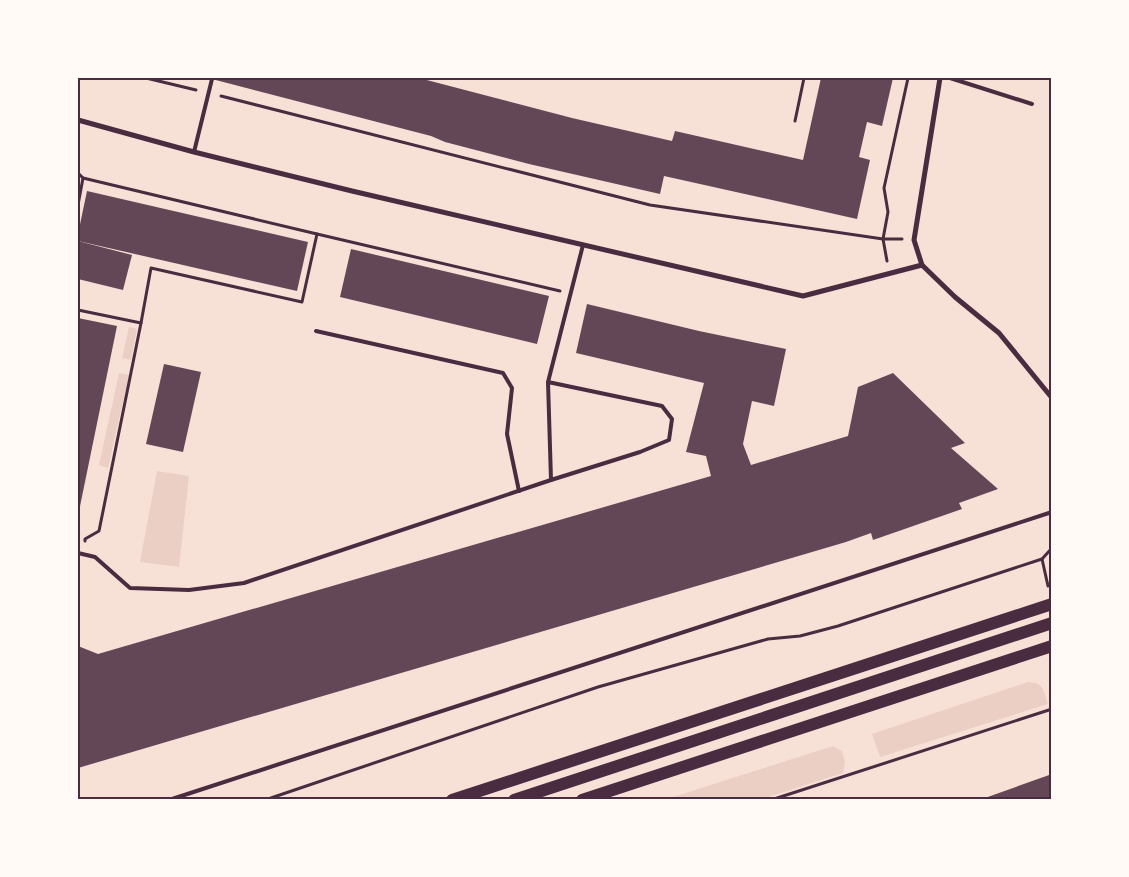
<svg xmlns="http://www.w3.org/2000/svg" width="1129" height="877" viewBox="0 0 1129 877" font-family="'Golos Text',sans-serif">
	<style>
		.green { fill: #ebcfc5 }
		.building { fill: #644757 }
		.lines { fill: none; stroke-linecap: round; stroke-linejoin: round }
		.path { stroke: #4a2c40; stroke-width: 3 }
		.service { stroke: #4a2c40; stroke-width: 4 }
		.minor { stroke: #4a2c40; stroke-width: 5 }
		.primary { stroke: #4a2c40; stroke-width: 12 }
		.neatline { fill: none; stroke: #4a2c40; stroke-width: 2 }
	</style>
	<rect width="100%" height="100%" fill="#f7e1d7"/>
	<g class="green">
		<path d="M129 327 137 329 131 360 122 358Z"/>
		<path d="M119 373 129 375 108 468 99 465Z"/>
		<path d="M157 471 189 476 179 567 140 562Z"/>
		<path d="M1028 682C1045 683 1043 690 1048 704L880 757 872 734Z"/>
		<path d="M833 746 842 751 845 762 843 773 762 799H667Z"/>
	</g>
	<g class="building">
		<path d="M208 78H419L572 118 672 141 675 131 803 160 821 78H893L882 126 867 122 859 157 870 160 857 219 664 176 660 194 529 164 445 142 431 136Z"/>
		<path d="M87 191 308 242 297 291 78 241V234Z"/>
		<path d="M78 241 132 255 123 290 78 279Z"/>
		<path d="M351 249 549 296 537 344 340 297Z"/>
		<path d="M587 304 699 331 786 349 774 406 752 401 743 444 751 465 848 436 858 387 893 373 965 443 951 448 998 489 959 503 962 509 873 540 871 533 846 542 78 768V646L98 654 711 476 706 456 686 452 704 383 576 353Z"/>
		<path d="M78 318 117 326 78 516Z"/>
		<path d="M164 364 201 372 183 452 146 444Z"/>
		<path d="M1052 774V800H982V799Z"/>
	</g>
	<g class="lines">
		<g class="path">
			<path d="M146 78 196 90"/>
			<path d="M221 96 650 205 883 239H902"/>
			<path d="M795 121 804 78"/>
			<path d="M78 173 83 178"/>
			<path d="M78 205 83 178 317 234 302 302 151 268 141 323"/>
			<path d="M317 234 560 291"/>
			<path d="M887 261 883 239 888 212 884 188 908 78"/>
			<path d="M78 310 141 323 99 531 85 539V541"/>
			<path d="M1042 559 1048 586"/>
			<path d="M265 800 598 687 768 639 800 636 838 626 1042 559 1052 548"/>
			<path d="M771 800 1052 709"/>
		</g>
		<g class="service">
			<path d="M950 78 1032 104"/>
			<path d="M194 152 212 79"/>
			<path d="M316 331 503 373 512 388 507 434 519 491"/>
			<path d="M548 382 662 406 672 419 669 440 640 452 551 480 548 382 583 245"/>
			<path d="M78 553 95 557 130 588 189 590 244 583 551 480"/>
			<path d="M169 800 1052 512"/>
		</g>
		<g class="minor">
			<path d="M940 78 914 240 922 265 955 297 999 333 1052 398"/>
			<path d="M78 120 194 152 352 191 803 296 922 265"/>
		</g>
		<g class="primary">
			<path d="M452 800 1052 604"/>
			<path d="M514 800 1052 623"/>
			<path d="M582 800 1052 646"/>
		</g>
	</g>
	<rect width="1129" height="877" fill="none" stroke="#fffaf5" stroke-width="158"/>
	<rect x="79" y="79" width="971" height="719" class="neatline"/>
</svg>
